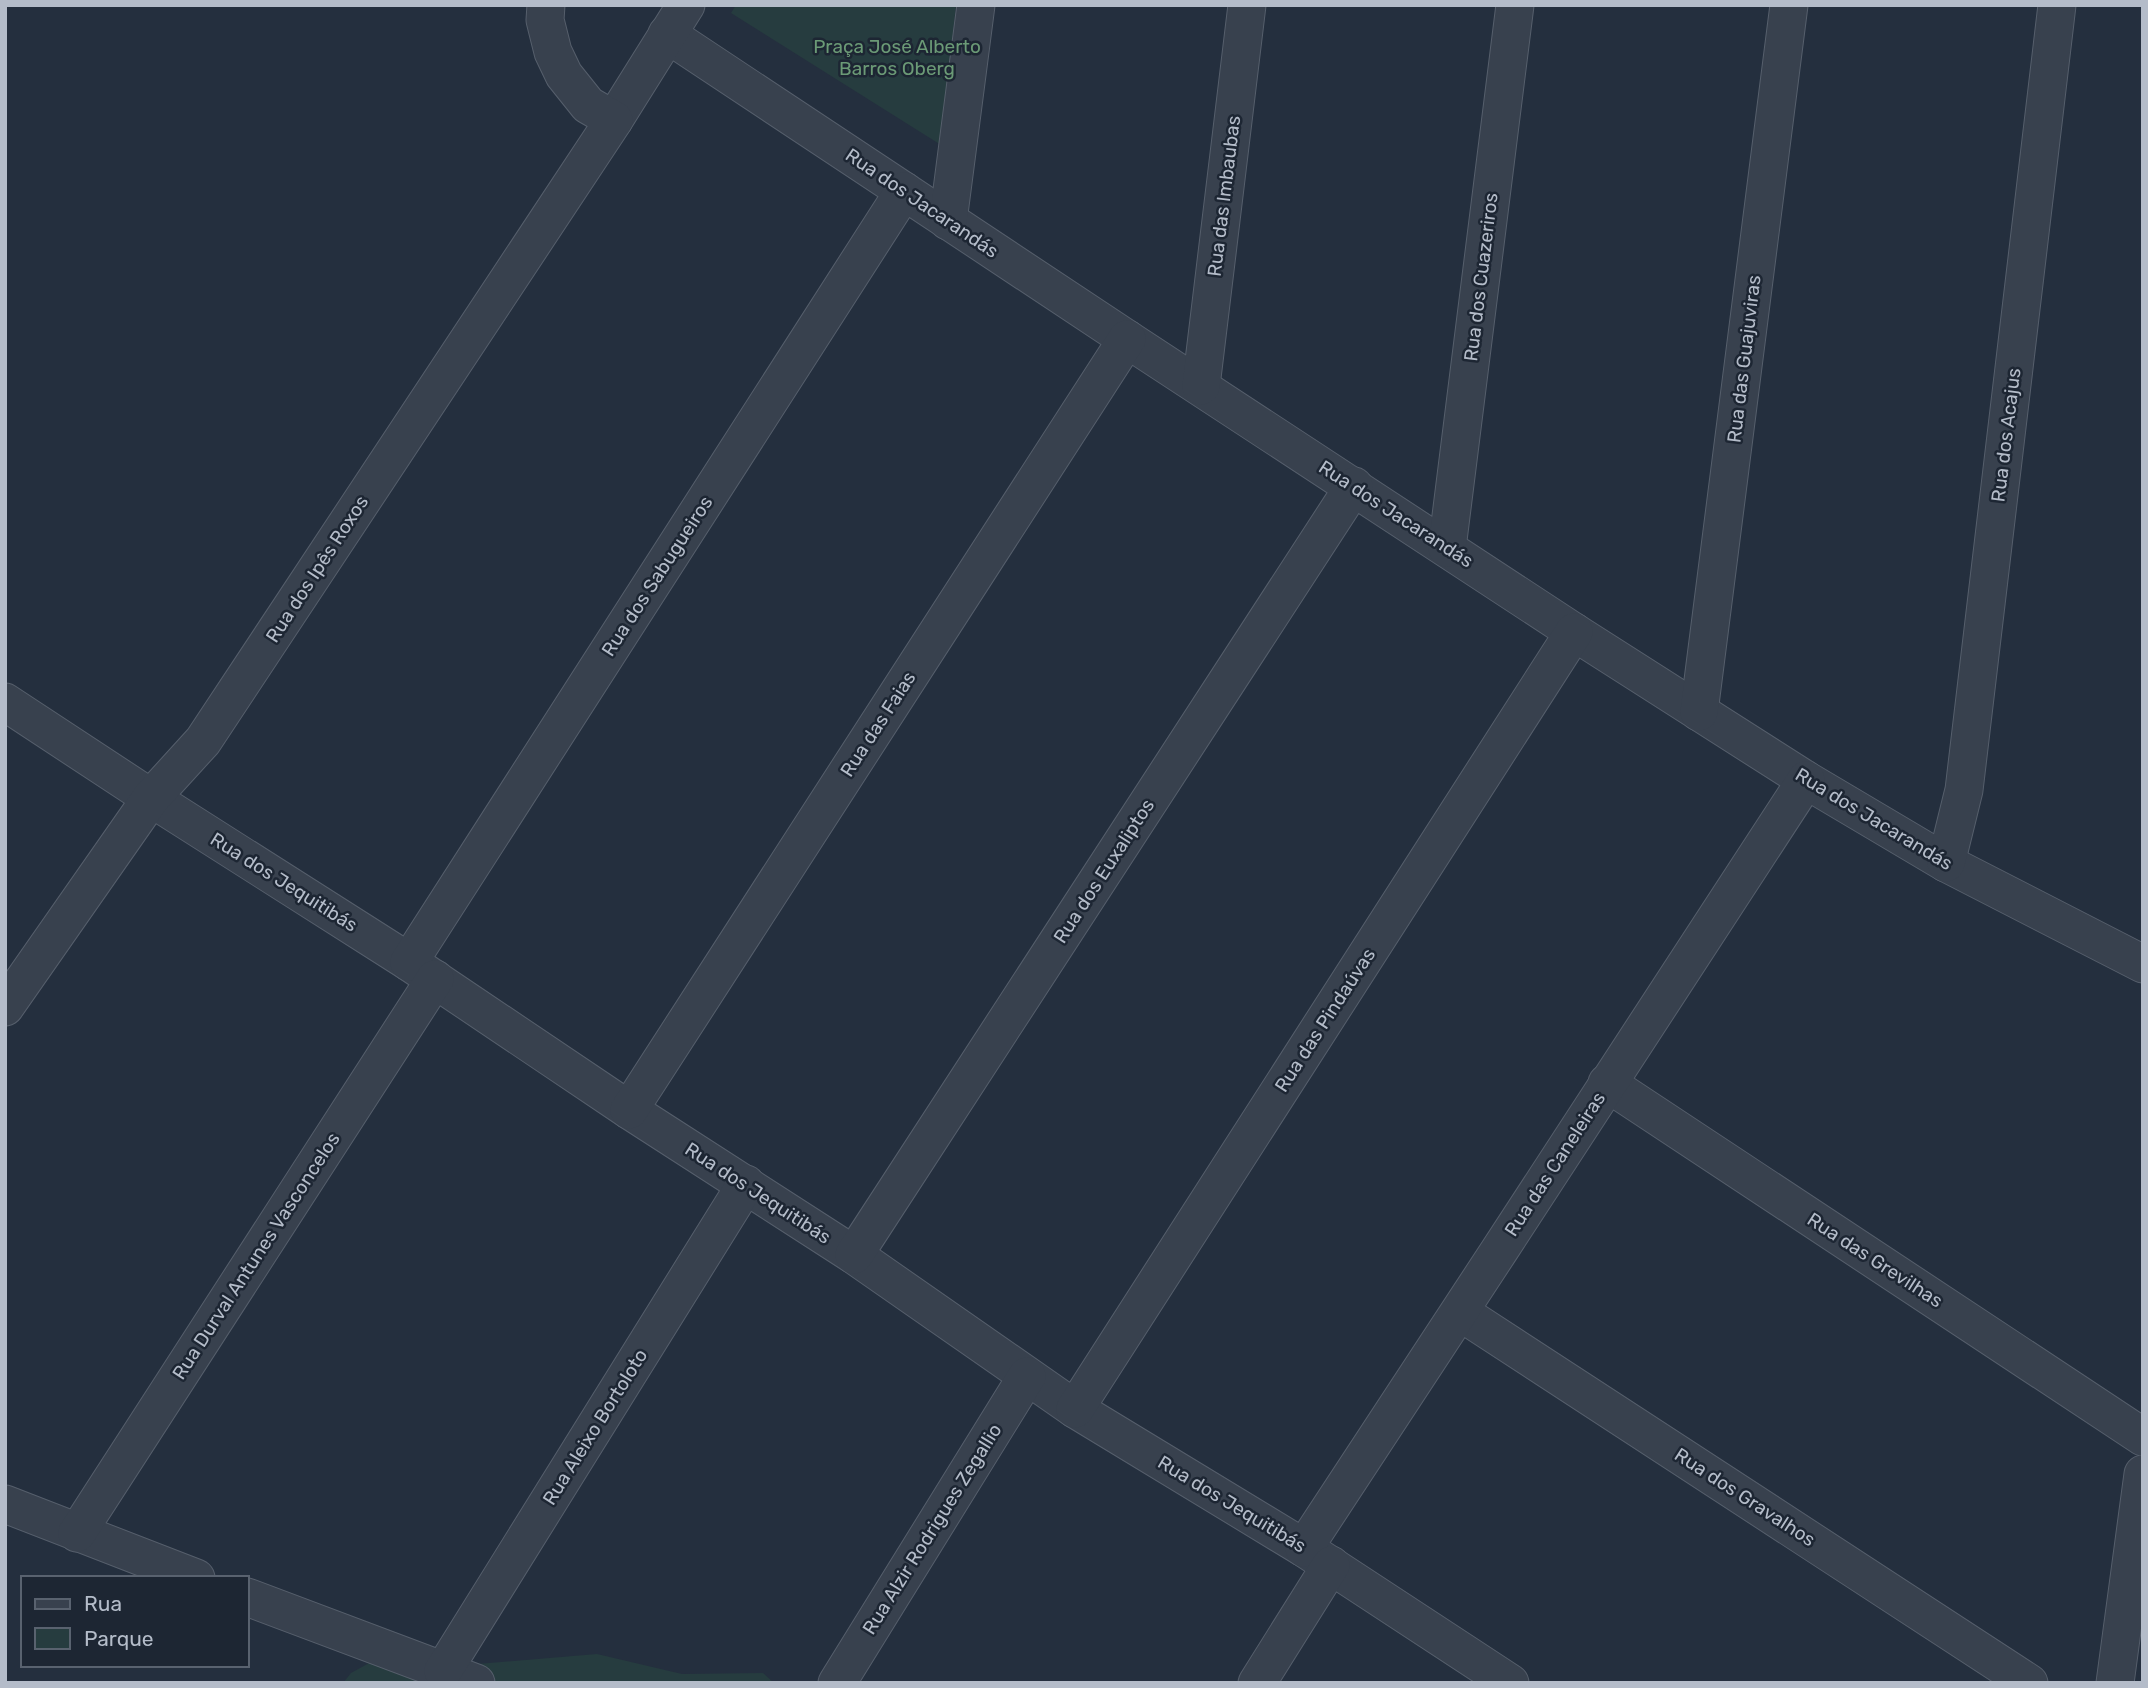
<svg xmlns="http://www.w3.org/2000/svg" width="2148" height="1688" viewBox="0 0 2148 1688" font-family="Rubik,sans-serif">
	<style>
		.green { fill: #263c3f }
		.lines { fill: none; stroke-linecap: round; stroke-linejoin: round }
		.minor-casing { stroke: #565f6c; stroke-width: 39 }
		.minor { stroke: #38414e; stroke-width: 37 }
		.labels { text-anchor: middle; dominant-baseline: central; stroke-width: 5; stroke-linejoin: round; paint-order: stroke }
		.park-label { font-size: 19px; fill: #6b9a76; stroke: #1d2633 }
		.street-label { font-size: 19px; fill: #b4bcc9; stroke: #1d2633 }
	</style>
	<rect width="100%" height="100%" fill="#242f3e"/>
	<g class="green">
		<path d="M736 5H956L941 145 731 13Z"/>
		<path d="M391 1651 441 1667 597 1654 682 1674 763 1673 774 1683H343L351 1673Z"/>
	</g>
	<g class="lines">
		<defs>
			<g id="minor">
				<path d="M667 34 1127 339 1574 632 1806 780 1946 863 2143 964"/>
				<path d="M614 120 686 5"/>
				<path d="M948 221 976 5"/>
				<path d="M1201 386 1247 5"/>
				<path d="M1447 548 1515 5"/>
				<path d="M5 702 151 798 409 962 629 1110 854 1255 1075 1409 1304 1548 1510 1683"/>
				<path d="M1699 712 1789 5"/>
				<path d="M1946 863 1964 790 2057 5"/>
				<path d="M409 962 904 191"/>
				<path d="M5 1007 151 798 203 741 614 120 588 105 564 75 553 52 545 20 546 5"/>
				<path d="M1607 1083 2143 1437"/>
				<path d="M629 1110 1127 339"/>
				<path d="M854 1255 1354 486"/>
				<path d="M1460 1312 2029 1683"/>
				<path d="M1075 1409 1574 632"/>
				<path d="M5 1504 196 1578"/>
				<path d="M77 1533 435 979"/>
				<path d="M1304 1548C1473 1293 1638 1036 1806 780"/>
				<path d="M247 1597 476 1683"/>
				<path d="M443 1671 746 1184"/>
				<path d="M837 1683 1027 1376"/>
				<path d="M1257 1683 1331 1565"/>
				<path d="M2115 1683 2143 1474"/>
			</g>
		</defs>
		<use href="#minor" class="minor-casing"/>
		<use href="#minor" class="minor"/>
	</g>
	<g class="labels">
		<g class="park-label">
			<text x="897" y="46">Praça José Alberto<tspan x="897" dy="22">Barros Oberg</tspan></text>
		</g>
		<g class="street-label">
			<text transform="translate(1224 196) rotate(-83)">Rua das Imbaubas</text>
			<text transform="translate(922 203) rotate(34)">Rua dos Jacarandás</text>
			<text transform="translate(1481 277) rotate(-83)">Rua dos Cuazeriros</text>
			<text transform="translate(1744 359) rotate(-83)">Rua das Guajuviras</text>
			<text transform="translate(2006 435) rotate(-83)">Rua dos Acajus</text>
			<text transform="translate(1396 514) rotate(33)">Rua dos Jacarandás</text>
			<text transform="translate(317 569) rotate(-57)">Rua dos Ipês Roxos</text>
			<text transform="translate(657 576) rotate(-57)">Rua dos Sabugueiros</text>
			<text transform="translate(878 724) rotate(-57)">Rua das Faias</text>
			<text transform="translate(1874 819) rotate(31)">Rua dos Jacarandás</text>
			<text transform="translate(1104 871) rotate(-57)">Rua dos Euxaliptos</text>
			<text transform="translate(284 882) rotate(32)">Rua dos Jequitibás</text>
			<text transform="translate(1325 1020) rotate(-57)">Rua das Pindaúvas</text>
			<text transform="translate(1555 1164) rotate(-57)">Rua das Caneleiras</text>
			<text transform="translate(758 1193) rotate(33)">Rua dos Jequitibás</text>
			<text transform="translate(256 1256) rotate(-57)">Rua Durval Antunes Vasconcelos</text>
			<text transform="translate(1875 1260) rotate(33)">Rua das Grevilhas</text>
			<text transform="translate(595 1427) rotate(-58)">Rua Aleixo Bortoloto</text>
			<text transform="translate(1745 1497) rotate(33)">Rua dos Gravalhos</text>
			<text transform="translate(1232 1504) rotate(31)">Rua dos Jequitibás</text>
			<text transform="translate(932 1529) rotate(-58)">Rua Alzir Rodrigues Zegallio</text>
		</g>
	</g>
	<rect width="2148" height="1688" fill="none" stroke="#b4bcc9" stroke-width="14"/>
	<rect x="21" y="1576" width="228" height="91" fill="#1d2633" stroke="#59626f" stroke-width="2"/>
	<rect x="35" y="1599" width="35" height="10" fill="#38414e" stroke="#59626f" stroke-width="2"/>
	<text x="84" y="1611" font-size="21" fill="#b4bcc9">Rua</text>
	<rect x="35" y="1628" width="35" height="21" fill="#263c3f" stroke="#59626f" stroke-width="2"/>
	<text x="84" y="1646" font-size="21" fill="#b4bcc9">Parque</text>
</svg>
